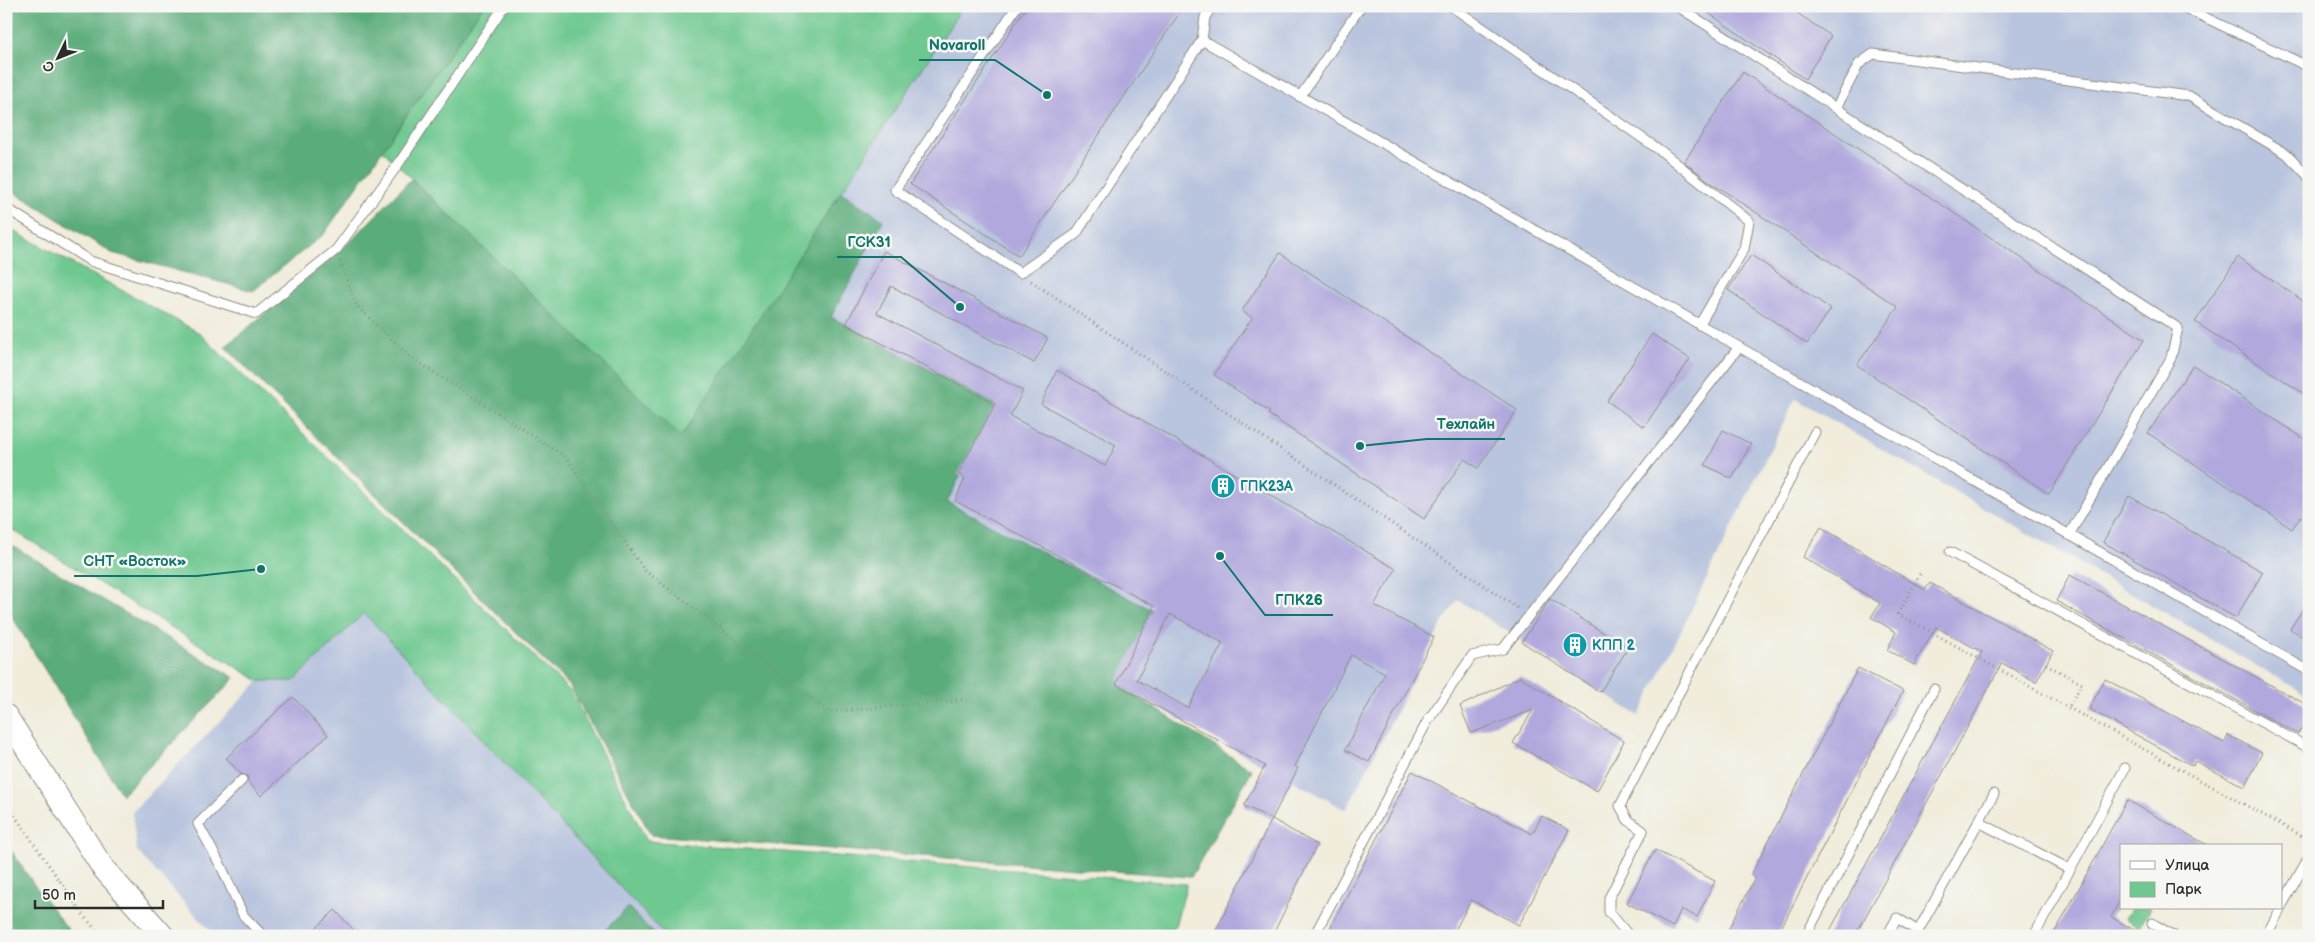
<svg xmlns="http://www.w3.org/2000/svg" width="2315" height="942" viewBox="0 0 2315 942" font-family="'Balsamiq Sans',sans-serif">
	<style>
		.industrial { fill: #b9c5de }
		.green { fill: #6ec890; stroke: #4c7a5e }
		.forest { fill: #5aac7a; stroke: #426c52 }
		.building { fill: #b1a9dd; fill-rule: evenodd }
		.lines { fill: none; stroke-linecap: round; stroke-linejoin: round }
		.service-casing { stroke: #8e8c83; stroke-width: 11 }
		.tertiary-casing { stroke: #8e8c83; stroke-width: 24 }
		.path { stroke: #8e8c83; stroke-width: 3; stroke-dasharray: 1 4; stroke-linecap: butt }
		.service { stroke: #fff; stroke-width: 9 }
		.tertiary { stroke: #fff; stroke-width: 22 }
		.labels { text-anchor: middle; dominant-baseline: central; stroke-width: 5; stroke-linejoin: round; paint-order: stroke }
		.culture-label { font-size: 14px; font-weight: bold; fill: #0d838f; stroke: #f6f6f2; text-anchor: start }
		.leader { fill: none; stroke: #0f766e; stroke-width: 2 }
		.callout-dot { fill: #0f766e; stroke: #f6f6f2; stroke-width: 2 }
		.callout-label { font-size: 15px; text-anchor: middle; font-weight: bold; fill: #0f766e; stroke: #f6f6f2; stroke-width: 5; stroke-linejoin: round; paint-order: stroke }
	</style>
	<rect width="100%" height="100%" fill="#f6f6f2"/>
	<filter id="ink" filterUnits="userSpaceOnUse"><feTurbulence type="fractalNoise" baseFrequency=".02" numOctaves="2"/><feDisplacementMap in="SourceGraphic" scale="10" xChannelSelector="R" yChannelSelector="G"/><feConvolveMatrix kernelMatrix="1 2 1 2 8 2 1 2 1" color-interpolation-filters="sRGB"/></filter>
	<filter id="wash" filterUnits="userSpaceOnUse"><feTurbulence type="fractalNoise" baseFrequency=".0096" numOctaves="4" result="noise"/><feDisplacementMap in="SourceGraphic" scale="20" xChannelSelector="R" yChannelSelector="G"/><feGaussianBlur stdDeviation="1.12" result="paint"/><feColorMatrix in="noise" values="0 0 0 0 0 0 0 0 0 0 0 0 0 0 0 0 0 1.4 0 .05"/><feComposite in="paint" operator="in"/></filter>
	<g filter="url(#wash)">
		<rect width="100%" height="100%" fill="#f1ecdb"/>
		<g class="industrial">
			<path d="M963 6H2309V696L1795 399 1639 716 1458 600 1443 622 1346 810 1116 684 1151 610 943 500 831 316 882 220 841 192Z"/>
			<path d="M364 613 666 936H215L137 851 132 812 259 681H294Z"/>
		</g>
		<g class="green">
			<path d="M483 6H963L681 438 382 150Z"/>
			<path d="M6 227 198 332 571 692 647 841 1187 884 1172 936H666L364 613 294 681H259L6 526Z"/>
			<path d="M2131 908H2150L2140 927 2125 919Z"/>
		</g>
		<g class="forest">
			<path d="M6 6H483L324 234 253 291 112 253 6 187Z"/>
			<path d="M2204 6H2276L2221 15Z"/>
			<path d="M411 179 681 437 841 192 883 220 831 317 995 405 947 502 1152 610 1117 684 1252 770 1191 877 651 835 570 686 225 347 352 240Z"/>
			<path d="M11 545 235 678 122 795 6 607V552Z"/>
			<path d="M6 843 33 883 73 936H6Z"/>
			<path d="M628 907 656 936H599Z"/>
		</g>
		<g id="blocks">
			<g class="building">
				<path d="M1027 6H1184L1019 256 910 184Z"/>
				<path d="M1698 6H1787L1831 36 1805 79Z"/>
				<path d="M1743 72 2144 340 2049 494 1857 365 1898 307 1709 181 1684 162Z"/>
				<path d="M884 251 1048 338 1034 363 891 286 877 313 1023 391 1010 416 1105 466 1116 445 1041 404 1057 370 1396 569 1374 605 1434 637 1369 762 1345 750 1385 673 1351 655 1295 766 1298 768 1272 819 1244 806 1265 766 1116 684 1154 606 955 501 965 478 958 474 995 404 846 324ZM1170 614 1223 643 1188 708 1137 680Z"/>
				<path d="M1280 253 1517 410 1478 468 1464 459 1424 519 1268 414 1270 412 1214 375 1252 318 1242 311Z"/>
				<path d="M1751 255 1831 309 1807 344 1728 290Z"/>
				<path d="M2238 257 2309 305V397L2195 322Z"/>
				<path d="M1652 334 1690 359 1644 427 1607 401Z"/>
				<path d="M2193 365 2309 442V522L2301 516 2292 529 2148 433Z"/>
				<path d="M1723 430 1751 444 1732 479 1705 465Z"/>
				<path d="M2129 496 2263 572 2236 618 2103 542Z"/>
				<path d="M1821 527 1925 590 1930 583 2053 651 2036 682 2002 663 1855 936H1827L1982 652 1936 627 1914 665 1887 650 1896 632 1871 617 1880 603 1803 557Z"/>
				<path d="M2070 575 2309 706V714L2298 734 2056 601Z"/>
				<path d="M1550 599 1628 648 1600 692 1522 642Z"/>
				<path d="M2309 600V641L2290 629Z"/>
				<path d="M1858 668 1903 691 1777 936H1725L1755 878 1751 875Z"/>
				<path d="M1520 677 1624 741 1597 791 1513 743 1533 710 1471 733 1460 706Z"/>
				<path d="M2105 679 2224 743 2228 735 2262 753 2245 787 2195 761 2193 766 2089 709Z"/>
				<path d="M293 697 328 735 261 796 248 782 247 776 241 774 226 758Z"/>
				<path d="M1412 771 1532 834 1542 816 1569 830 1519 925 1471 900 1452 936H1326Z"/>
				<path d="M2127 800 2209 846H2121V898L2111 917 2145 936H2053Z"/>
				<path d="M1272 819 1317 845 1272 936H1213Z"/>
				<path d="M1655 850 1715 881 1697 917 1681 909 1673 927 1627 903Z"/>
				<path d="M335 910 359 936H308Z"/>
			</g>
		</g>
	</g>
	<g filter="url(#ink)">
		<use href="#blocks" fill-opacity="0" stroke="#8e8c83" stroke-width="1"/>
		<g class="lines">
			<defs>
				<g id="service">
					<path d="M1017 6 895 190 1020 273 1076 234 1202 40 1739 347"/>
					<path d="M1451 6 1661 151 1749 221 1744 249 1699 325"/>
					<path d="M1677 6 2178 328 2171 358 2069 535"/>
					<path d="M2181 6 2309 67"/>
					<path d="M1202 40 1205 17 1212 6"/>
					<path d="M1300 97 1361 6"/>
					<path d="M1836 108 1859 64 1873 54 2189 96 2287 154 2309 177"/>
					<path d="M6 208 90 261 256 314 336 250 397 166 504 6"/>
					<path d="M1950 552 2309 748"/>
					<path d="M242 780 198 824 222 868 243 915 263 936"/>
					<path d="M1979 822 2069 869"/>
					<path d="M2281 907 2309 857"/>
					<path d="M2152 923 2174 936"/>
					<path d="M1314 936 1427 722 1472 656 1503 649 1739 347 2309 671"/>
					<path d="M1629 936 1609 912V898L1643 831 1628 820 1620 806 1815 432"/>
					<path d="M1806 936 1934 689"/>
					<path d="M1887 936 1897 918 1918 931"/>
					<path d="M1920 936 1918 931 1994 794"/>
					<path d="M2034 936 2125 768"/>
					<path d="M2266 936 2281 908"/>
				</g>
				<path id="tertiary" d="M6 716 103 868 163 936"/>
			</defs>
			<use href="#service" class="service-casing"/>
			<use href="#tertiary" class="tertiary-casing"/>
			<g class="path">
				<path d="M340 261 356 305 409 356 566 457 644 570 829 712 971 699"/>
				<path d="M1031 281 1519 609"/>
				<path d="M1920 574 1898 614 2309 840"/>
				<path d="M2046 664 2082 684 2068 708"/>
				<path d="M6 803 84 916 101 936"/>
			</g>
			<use href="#service" class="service"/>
			<use href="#tertiary" class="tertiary"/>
		</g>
	</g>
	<defs>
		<symbol id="building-disc" viewBox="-11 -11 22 22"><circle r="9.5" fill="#0f9aa8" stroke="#f6f6f2"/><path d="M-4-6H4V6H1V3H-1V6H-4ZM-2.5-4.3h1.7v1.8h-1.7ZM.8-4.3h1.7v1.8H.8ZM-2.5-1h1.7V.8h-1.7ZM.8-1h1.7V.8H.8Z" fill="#fff"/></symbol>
	</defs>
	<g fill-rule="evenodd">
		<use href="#building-disc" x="1209" y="472" width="28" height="28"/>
		<use href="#building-disc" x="1561" y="631" width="28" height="28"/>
	</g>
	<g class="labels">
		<g class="culture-label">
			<text x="1240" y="486">ГПК23А</text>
			<text x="1592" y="645">КПП 2</text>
		</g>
	</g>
	<path class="leader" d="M1047 95L995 60H919M960 307L901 257H837M1360 446L1427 439H1505M261 569L197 576H74M1220 556L1265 615H1333"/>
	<g class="callout-dot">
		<circle cx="1047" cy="95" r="5"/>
		<circle cx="960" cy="307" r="5"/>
		<circle cx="1360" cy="446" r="5"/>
		<circle cx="261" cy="569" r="5"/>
		<circle cx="1220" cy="556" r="5"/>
	</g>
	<g class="callout-label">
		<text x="957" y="50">Novaroll</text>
		<text x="869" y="247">ГСК31</text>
		<text x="1466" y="429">Техлайн</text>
		<text x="135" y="566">СНТ «Восток»</text>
		<text x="1299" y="605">ГПК26</text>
	</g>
	<rect width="2315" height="942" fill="none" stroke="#f6f6f2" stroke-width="25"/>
	<rect x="2120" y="844" width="162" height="65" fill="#f6f6f2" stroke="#a5a5a2"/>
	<rect x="2130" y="861" width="25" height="8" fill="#ffffff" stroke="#a5a5a2"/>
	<text x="2165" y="870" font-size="15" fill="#2b2b2b">Улица</text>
	<rect x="2130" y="882" width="25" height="15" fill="#6ec890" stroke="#a5a5a2"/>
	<text x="2165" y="894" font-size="15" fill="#2b2b2b">Парк</text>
	<g transform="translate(58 58) rotate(227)" stroke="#f6f6f2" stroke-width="4" paint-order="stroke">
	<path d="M0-4L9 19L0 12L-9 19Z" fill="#2b2b2b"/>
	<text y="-8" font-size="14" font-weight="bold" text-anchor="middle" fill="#2b2b2b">С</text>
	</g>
	<path d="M35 900v8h128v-8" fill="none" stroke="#2b2b2b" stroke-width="2.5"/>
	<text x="42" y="900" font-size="15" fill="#2b2b2b" stroke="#f6f6f2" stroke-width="4" paint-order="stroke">50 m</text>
</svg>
